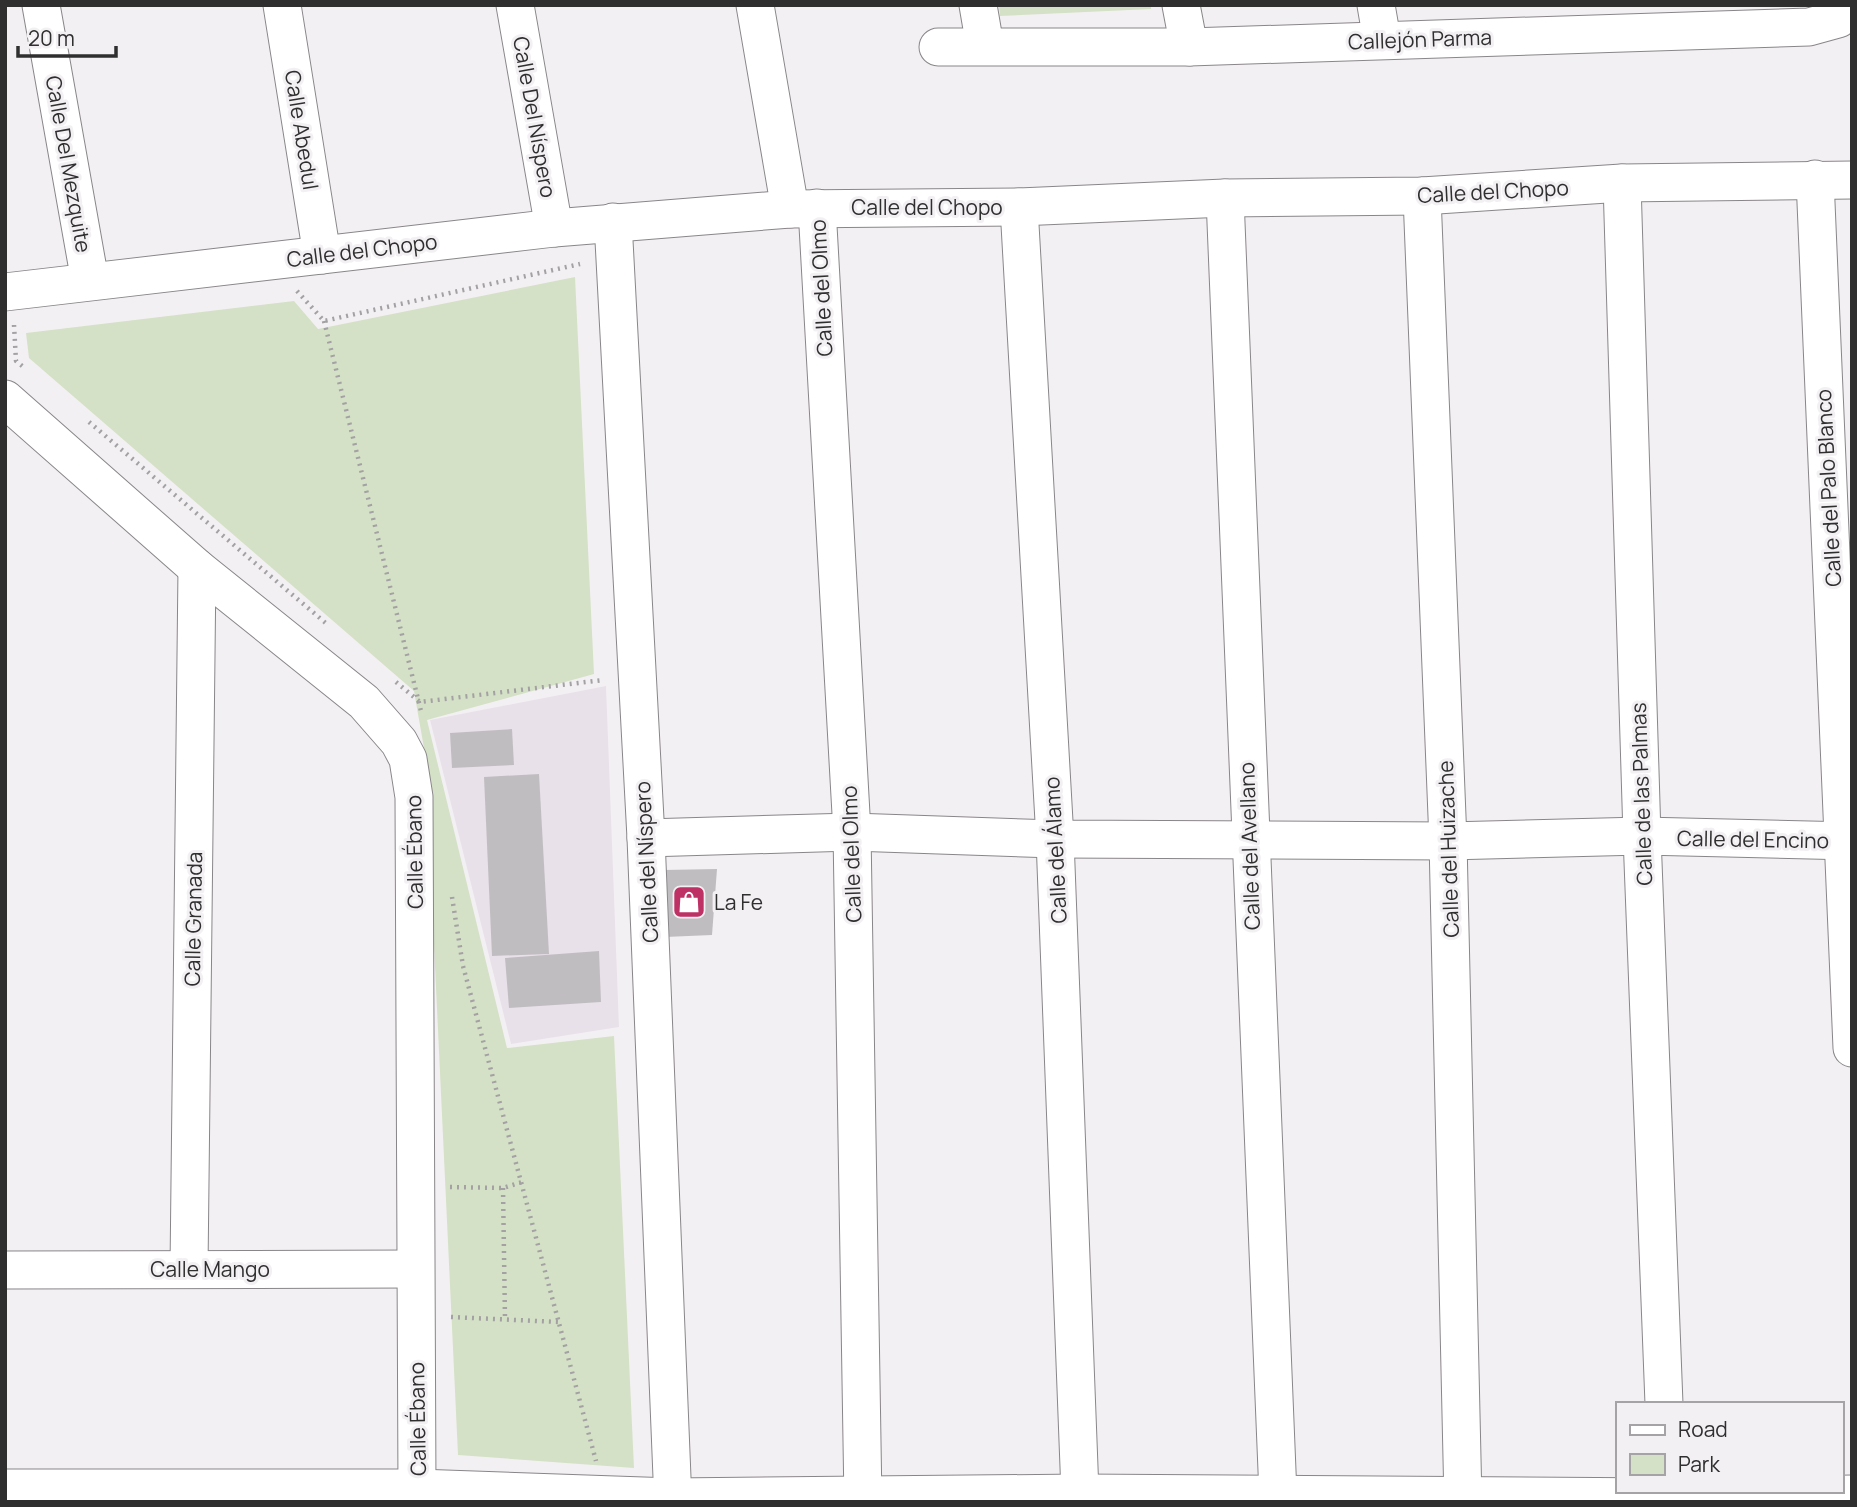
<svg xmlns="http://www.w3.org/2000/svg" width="1857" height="1507" viewBox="0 0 1857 1507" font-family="Manrope,sans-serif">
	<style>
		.built { fill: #e9e1ea }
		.green { fill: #d4e1c6 }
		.building { fill: #c0bdc0 }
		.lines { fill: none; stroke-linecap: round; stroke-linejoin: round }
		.minor-casing { stroke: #898689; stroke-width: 39 }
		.path { stroke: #a3a1a3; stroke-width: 4.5; stroke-dasharray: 2 5; stroke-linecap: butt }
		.minor { stroke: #fff; stroke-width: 37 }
		.labels { text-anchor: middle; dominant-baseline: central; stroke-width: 6; stroke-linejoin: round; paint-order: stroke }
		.street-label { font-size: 21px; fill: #302f30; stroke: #f3f0f3 }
		.poi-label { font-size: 21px; fill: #302f30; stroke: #f3f0f3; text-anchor: start }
	</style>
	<rect width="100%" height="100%" fill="#f3f0f3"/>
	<path class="built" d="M606 686 619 1027 511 1044 430 720Z"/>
	<g class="green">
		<path d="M999 5H1151V9L1000 16Z"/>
		<path d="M575 277 594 674 427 720 507 1048 614 1036 634 1468 458 1455 425 754 414 691 29 358 26 333 294 301 318 329Z"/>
	</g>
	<g class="building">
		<path d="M512 729 514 765 452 768 450 733Z"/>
		<path d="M539 774 549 954 492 956 484 777Z"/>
		<path d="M717 869 712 935 665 937 664 870Z"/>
		<path d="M599 951 601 1002 509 1008 505 958Z"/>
	</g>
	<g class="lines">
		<defs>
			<g id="minor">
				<path d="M41 5 90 281"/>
				<path d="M282 5 322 255"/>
				<path d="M515 5 554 228"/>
				<path d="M755 5 790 209"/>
				<path d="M978 5 985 46"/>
				<path d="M1181 5 1189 47"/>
				<path d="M1376 5 1382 40"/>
				<path d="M938 47H1189L1809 27 1838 19 1846 5"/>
				<path d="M1815 179 1852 1048"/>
				<path d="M1622 183 1642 836 1664 1404"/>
				<path d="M1422 196 1448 841 1463 1502"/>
				<path d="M1225 198 1278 1495"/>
				<path d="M1019 207 1055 839 1080 1493"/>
				<path d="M817 208 852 832 863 1502"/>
				<path d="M613 222 646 838 673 1502"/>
				<path d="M5 292 554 228 790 209 1019 207 1225 198 1422 196 1622 183 1852 180"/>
				<path d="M5 399 197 568 364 702 399 742 408 759 414 797 417 1488"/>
				<path d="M646 838 852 832 1055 839 1448 841 1642 836 1852 841"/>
				<path d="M189 1269 197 568"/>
				<path d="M5 1270 415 1269"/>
				<path d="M5 1488H417L672 1497 1080 1493 1668 1497 1852 1494"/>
			</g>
		</defs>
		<use href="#minor" class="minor-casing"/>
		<g class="path">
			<path d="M297 291 324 321 580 264"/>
			<path d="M324 321 422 715"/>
			<path d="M14 325 16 361 26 369"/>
			<path d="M89 422 328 625"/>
			<path d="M396 682 420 702 603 680"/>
			<path d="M452 897 463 966 596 1461"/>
			<path d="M450 1187 503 1188 522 1182"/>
			<path d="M503 1188 505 1319"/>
			<path d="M451 1317 559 1322"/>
		</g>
		<use href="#minor" class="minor"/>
	</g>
	<defs>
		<symbol id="shop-square" viewBox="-11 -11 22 22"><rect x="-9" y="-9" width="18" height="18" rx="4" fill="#bd3164" stroke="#f3f0f3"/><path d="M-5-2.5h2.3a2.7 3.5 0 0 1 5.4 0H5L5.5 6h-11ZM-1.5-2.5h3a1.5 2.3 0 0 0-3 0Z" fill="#fff"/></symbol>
	</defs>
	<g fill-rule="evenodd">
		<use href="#shop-square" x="670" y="883" width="38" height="38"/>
	</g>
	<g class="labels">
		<g class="street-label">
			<text transform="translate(1420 39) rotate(-2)">Callejón Parma</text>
			<text transform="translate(535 117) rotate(80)">Calle Del Níspero</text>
			<text transform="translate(302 130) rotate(81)">Calle Abedul</text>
			<text transform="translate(69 164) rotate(80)">Calle Del Mezquite</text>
			<text transform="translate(1493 191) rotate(-3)">Calle del Chopo</text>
			<text x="927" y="207">Calle del Chopo</text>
			<text transform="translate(362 250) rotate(-7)">Calle del Chopo</text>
			<text transform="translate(821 288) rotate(-93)">Calle del Olmo</text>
			<text transform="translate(1828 488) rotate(-93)">Calle del Palo Blanco</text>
			<text transform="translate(1641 794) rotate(-92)">Calle de las Palmas</text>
			<text transform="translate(1753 839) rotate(1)">Calle del Encino</text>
			<text transform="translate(1249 846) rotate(-92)">Calle del Avellano</text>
			<text transform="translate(1448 849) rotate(-92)">Calle del Huizache</text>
			<text transform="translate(1055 850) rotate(-93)">Calle del Álamo</text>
			<text transform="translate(414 852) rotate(-91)">Calle Ébano</text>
			<text transform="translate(851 854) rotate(-92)">Calle del Olmo</text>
			<text transform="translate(646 862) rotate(-93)">Calle del Níspero</text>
			<text transform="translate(193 919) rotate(-89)">Calle Granada</text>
			<text x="210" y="1269">Calle Mango</text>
			<text transform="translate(417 1419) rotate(-91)">Calle Ébano</text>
		</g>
		<g class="poi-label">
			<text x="714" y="902">La Fe</text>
		</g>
	</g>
	<rect width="1857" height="1507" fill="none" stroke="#302f30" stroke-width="14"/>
	<rect x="1616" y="1402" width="228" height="91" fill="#f3f0f3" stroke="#a5a3a5" stroke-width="2"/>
	<rect x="1630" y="1425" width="35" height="10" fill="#ffffff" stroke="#a5a3a5" stroke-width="2"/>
	<text x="1678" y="1437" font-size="21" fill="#302f30">Road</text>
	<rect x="1630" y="1454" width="35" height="21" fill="#d4e1c6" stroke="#a5a3a5" stroke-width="2"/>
	<text x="1678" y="1472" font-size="21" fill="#302f30">Park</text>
	<path d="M18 46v10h98v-10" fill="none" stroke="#302f30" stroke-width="3.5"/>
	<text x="28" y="46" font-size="21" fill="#302f30" stroke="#f3f0f3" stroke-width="5" paint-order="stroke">20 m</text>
</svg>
